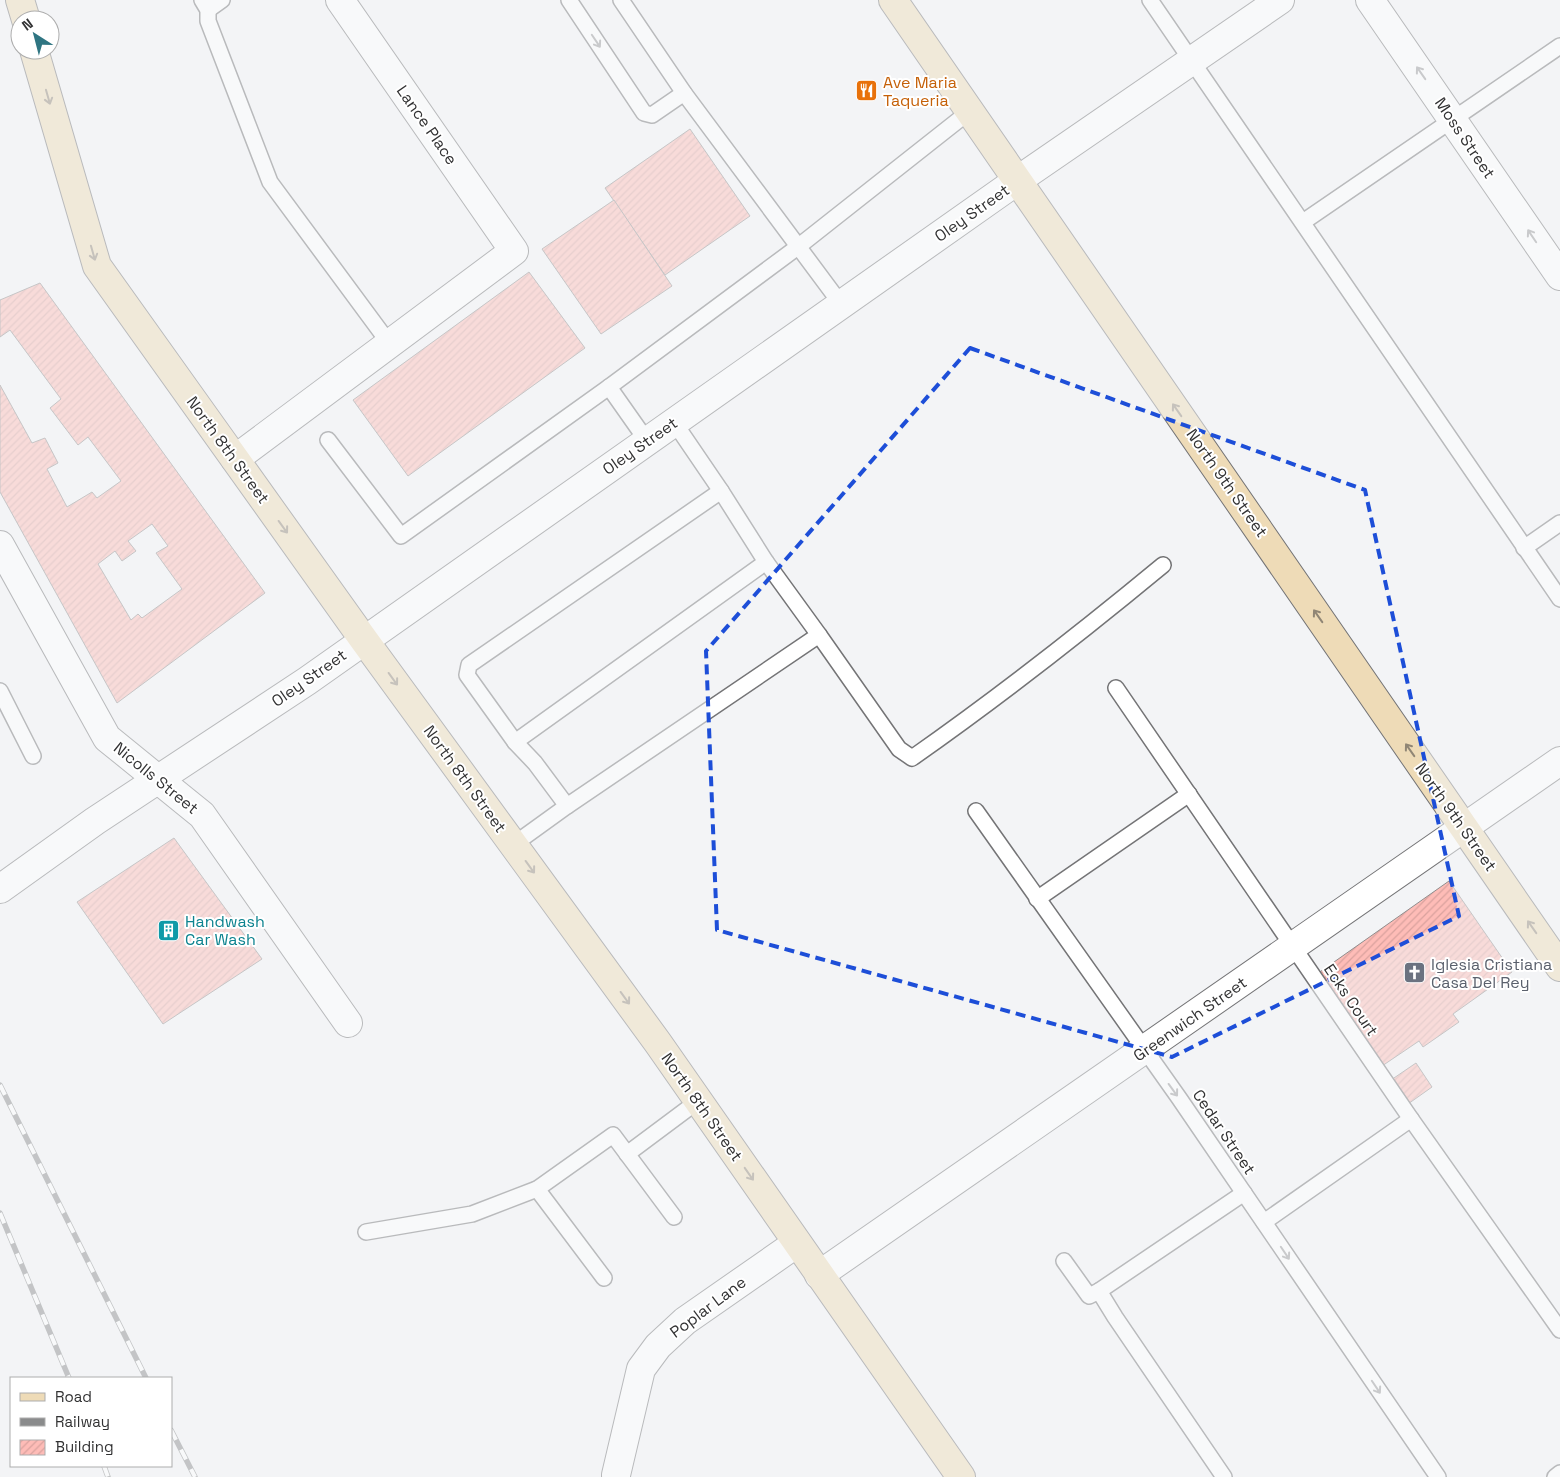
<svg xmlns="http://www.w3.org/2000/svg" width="1560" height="1477" viewBox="0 0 1560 1477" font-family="'Space Grotesk',sans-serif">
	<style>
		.building { fill: url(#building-hatch); stroke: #908d8d; fill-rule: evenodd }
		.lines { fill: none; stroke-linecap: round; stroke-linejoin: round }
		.service-casing { stroke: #747476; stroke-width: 18 }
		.minor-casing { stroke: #747476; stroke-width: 30 }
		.tertiary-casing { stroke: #747476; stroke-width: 30 }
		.secondary-casing { stroke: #747476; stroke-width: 30 }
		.service { stroke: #fff; stroke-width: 15 }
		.minor { stroke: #fff; stroke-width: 28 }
		.tertiary { stroke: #fff; stroke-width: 28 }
		.secondary { stroke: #eedbb7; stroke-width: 28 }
		.rail-casing { stroke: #8a8b8c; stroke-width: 5.5 }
		.rail { stroke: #fff; stroke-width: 4; stroke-dasharray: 11; stroke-linecap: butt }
		.oneway { stroke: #989899 }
		.oneway2 { stroke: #908675 }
		.marked { fill: none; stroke: #1d4ed8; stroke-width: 4; stroke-dasharray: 10 6; stroke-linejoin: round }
		.labels { text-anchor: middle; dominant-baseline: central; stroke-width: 4; stroke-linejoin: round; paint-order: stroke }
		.food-label { font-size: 16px; fill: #c56008; stroke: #fff; text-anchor: start }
		.street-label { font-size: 16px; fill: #323233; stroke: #fff }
		.culture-label { font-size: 16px; fill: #0d838f; stroke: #fff; text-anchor: start }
		.worship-label { font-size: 16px; fill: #5b616d; stroke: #fff; text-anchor: start }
	</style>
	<defs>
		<pattern id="building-hatch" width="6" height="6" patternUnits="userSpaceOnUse" patternTransform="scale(1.25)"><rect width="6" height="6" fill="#febcb7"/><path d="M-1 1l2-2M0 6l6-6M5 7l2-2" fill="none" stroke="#daa29e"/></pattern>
	</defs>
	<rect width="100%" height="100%" fill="#f3f4f6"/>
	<g class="building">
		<path d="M690 129 750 216 665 275 605 188Z"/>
		<path d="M614 200 672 286 601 334 542 249Z"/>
		<path d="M529 272 585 348 408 476 353 400Z"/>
		<path d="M40 283 265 593 117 703 0 492V385L32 443 45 438 58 463 47 469 67 507 92 492 97 498 121 481 88 437 78 445 50 408 61 399 10 330 0 337V300ZM152 524 168 546 156 553 182 589 142 618 138 614 131 620 98 564 115 551 122 561 136 551 128 541Z"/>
		<path d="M174 838 262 959 163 1024 77 902Z"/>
		<path d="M1449 881 1512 972 1453 1014 1459 1022 1423 1047 1419 1041 1382 1066 1317 974Z"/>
		<path d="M1416 1063 1432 1087 1408 1104 1391 1080Z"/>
	</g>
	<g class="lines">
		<defs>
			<g id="service">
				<path d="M202 0 208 10V21L270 182 389 343"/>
				<path d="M569 0 644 113 652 115 684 93"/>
				<path d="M621 0 684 93 841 304"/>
				<path d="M1150 0 1560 599"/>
				<path d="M208 10 222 0"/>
				<path d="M1303 222 1560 46"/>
				<path d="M609 387 647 441"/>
				<path d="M328 440 401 536 609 387 799 246 970 111"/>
				<path d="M1524 548 1560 523"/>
				<path d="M819 635 899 749 912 758C999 697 1082 632 1163 565"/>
				<path d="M1116 688 1411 1119 1560 1330"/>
				<path d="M0 691 33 756"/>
				<path d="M515 742 766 562"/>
				<path d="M567 806 535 763 515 742 467 675 469 665 721 491"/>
				<path d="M976 811 1179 1098 1438 1477"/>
				<path d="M513 845 567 806 819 635 766 562 721 491 674 422"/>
				<path d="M1037 899 1189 794"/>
				<path d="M627 1154 698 1101"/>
				<path d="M537 1189 604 1278"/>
				<path d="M1264 1222 1411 1119"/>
				<path d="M366 1232 472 1214 537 1189 613 1135 674 1217"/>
				<path d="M1064 1261 1089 1296 1099 1291 1244 1193"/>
				<path d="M1099 1291 1115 1317 1224 1477"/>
				<path d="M1555 1477 1560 1473"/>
			</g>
			<g id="minor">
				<path d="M1370 0 1560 276"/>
				<path d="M235 459 514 251 340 0"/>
				<path d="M0 545 107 738 202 815 348 1023"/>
				<path d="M819 1275 1560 761"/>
				<path d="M616 1475 641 1369 658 1346 685 1321 797 1243"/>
			</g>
			<path id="tertiary" d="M0 889 95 821 307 681 1018 180 1280 0"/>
			<g id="secondary">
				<path d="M20 0 26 20"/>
				<path d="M893 0 1560 967"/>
				<path d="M34 50 97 266 364 640 658 1043 961 1477"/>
			</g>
		</defs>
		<use href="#service" class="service-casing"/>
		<use href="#minor" class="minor-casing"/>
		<use href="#tertiary" class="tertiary-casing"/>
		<use href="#secondary" class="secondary-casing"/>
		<use href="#service" class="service"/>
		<use href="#minor" class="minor"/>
		<use href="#tertiary" class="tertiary"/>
		<use href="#secondary" class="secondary"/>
		<defs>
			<g id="rail">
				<path d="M0 1085 146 1378"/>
				<path d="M0 1213 69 1378"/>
				<path d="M171 1430 195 1477"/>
				<path d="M104 1466 108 1477"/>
			</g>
		</defs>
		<use href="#rail" class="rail-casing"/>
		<use href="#rail" class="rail"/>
	</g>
	<defs><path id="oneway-shaft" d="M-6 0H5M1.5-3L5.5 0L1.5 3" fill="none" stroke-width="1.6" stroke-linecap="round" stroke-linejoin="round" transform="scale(1.25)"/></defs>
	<g class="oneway">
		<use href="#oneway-shaft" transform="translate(596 41) rotate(56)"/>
		<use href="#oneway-shaft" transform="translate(1421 73) rotate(-125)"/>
		<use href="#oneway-shaft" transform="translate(1532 236) rotate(-124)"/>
		<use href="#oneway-shaft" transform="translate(1173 1090) rotate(54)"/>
		<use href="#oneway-shaft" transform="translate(1285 1253) rotate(56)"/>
		<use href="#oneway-shaft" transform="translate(1376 1387) rotate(56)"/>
	</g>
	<g class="oneway2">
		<use href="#oneway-shaft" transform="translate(48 97) rotate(74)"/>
		<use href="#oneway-shaft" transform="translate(93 253) rotate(74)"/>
		<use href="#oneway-shaft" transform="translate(1177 410) rotate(-125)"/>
		<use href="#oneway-shaft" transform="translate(283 527) rotate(54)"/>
		<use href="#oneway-shaft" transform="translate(1318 616) rotate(-125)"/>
		<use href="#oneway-shaft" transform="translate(393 679) rotate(54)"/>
		<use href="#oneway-shaft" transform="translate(1410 750) rotate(-125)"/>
		<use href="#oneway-shaft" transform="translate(530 867) rotate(54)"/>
		<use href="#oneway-shaft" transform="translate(1532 927) rotate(-125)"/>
		<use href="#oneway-shaft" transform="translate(625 998) rotate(54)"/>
		<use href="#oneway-shaft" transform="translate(749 1174) rotate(55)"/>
	</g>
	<path d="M0 0H1560V1477H0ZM970 348 1365 490 1459 916 1172 1057 717 930 706 651Z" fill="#f3f4f6" fill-opacity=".55" fill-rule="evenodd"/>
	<path class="marked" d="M970 348 1365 490 1459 916 1172 1057 717 930 706 651Z"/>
	<defs>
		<symbol id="restaurant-square" viewBox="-11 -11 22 22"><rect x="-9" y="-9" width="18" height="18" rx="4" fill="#e8710a" stroke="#fff"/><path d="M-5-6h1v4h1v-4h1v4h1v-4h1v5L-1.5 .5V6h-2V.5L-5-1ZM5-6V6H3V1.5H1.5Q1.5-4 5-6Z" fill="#fff"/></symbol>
		<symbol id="building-square" viewBox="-11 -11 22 22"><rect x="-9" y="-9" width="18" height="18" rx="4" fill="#0f9aa8" stroke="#fff"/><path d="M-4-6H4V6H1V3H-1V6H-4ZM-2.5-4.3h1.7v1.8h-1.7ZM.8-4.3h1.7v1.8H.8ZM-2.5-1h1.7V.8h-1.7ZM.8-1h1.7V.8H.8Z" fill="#fff"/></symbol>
		<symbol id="church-square" viewBox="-11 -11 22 22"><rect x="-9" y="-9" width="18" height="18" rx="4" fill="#6b7280" stroke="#fff"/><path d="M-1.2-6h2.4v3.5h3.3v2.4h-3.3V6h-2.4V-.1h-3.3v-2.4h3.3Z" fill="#fff"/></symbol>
	</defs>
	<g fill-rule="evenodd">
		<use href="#restaurant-square" x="854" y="78" width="25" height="25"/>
		<use href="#building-square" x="156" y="918" width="25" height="25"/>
		<use href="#church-square" x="1402" y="960" width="25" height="25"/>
	</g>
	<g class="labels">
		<g class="food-label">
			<text x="883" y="82">Ave Maria<tspan x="883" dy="18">Taqueria</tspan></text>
		</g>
		<g class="street-label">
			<text transform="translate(427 125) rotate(55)">Lance Place</text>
			<text transform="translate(1465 138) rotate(56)">Moss Street</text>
			<text transform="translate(972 213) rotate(-35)">Oley Street</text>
			<text transform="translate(640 446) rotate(-35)">Oley Street</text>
			<text transform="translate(228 450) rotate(54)">North 8th Street</text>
			<text transform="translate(1227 483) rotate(55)">North 9th Street</text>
			<text transform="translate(309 678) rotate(-35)">Oley Street</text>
			<text transform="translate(156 778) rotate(39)">Nicolls Street</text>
			<text transform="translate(465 779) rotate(54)">North 8th Street</text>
			<text transform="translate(1456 817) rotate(55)">North 9th Street</text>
			<text transform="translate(1351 1000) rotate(56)">Ecks Court</text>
			<text transform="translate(1190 1019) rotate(-35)">Greenwich Street</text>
			<text transform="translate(702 1107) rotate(55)">North 8th Street</text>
			<text transform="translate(1224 1132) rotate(56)">Cedar Street</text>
			<text transform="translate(708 1307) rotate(-37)">Poplar Lane</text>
		</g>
		<g class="culture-label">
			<text x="185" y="921">Handwash<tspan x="185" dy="18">Car Wash</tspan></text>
		</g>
		<g class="worship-label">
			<text x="1431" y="964">Iglesia Cristiana<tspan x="1431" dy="18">Casa Del Rey</tspan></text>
		</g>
	</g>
	<rect x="10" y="1377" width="162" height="90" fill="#ffffff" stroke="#adadad"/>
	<rect x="20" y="1393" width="25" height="8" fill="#eedbb7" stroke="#adadad"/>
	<text x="55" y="1402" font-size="15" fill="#323233">Road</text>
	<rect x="20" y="1418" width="25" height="8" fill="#8a8b8c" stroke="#adadad"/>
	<text x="55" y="1427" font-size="15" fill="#323233">Railway</text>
	<rect x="20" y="1440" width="25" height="15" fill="url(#building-hatch)" stroke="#adadad"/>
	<text x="55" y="1452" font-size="15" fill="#323233">Building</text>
	<g transform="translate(35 35) rotate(324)"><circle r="24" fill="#ffffff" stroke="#adadad"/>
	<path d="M0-4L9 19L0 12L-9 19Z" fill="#2f7582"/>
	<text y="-8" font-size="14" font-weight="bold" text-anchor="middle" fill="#323233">N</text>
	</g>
</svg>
